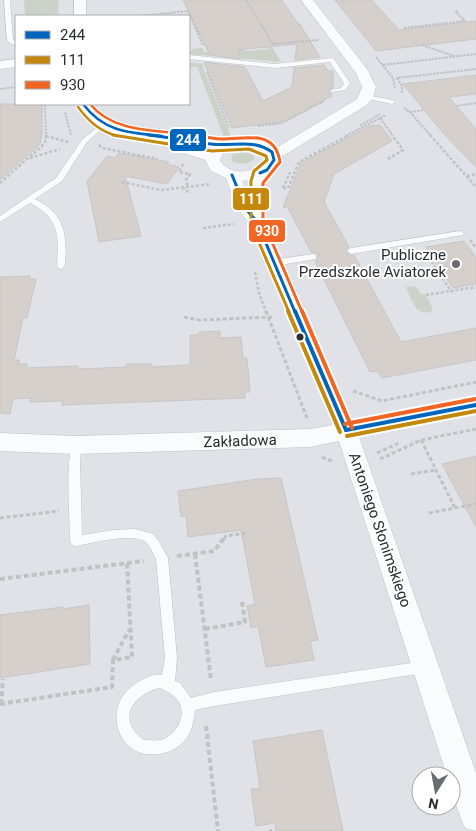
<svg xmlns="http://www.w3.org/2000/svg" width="476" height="831" viewBox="0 0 476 831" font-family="Roboto,sans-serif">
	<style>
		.green { fill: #cbd3c8 }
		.building { fill: #d6d0cd; stroke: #c7c6c8 }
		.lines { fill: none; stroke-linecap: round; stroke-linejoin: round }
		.service-casing { stroke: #bfc0c5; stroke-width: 1 }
		.minor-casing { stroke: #bfc0c5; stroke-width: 1 }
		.path-far3 { stroke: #c1c2c4; stroke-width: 2; stroke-dasharray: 2.5 1; stroke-linecap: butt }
		.path-far2 { stroke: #c1c2c4; stroke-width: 2.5; stroke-dasharray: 3 2; stroke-linecap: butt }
		.path-far1 { stroke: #c1c2c4; stroke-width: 3; stroke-dasharray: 4 2.5; stroke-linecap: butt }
		.path { stroke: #c1c2c4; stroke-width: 4; stroke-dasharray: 5 3; stroke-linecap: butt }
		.service { fill: #fafbfc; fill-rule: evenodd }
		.minor { fill: #fafbfc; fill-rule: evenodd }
		.bus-1-far2-casing { stroke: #fff; stroke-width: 5 }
		.bus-1-far1-casing { stroke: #fff; stroke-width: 6 }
		.bus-1-casing { stroke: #fff; stroke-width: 8 }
		.bus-2-far2-casing { stroke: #fff; stroke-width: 5 }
		.bus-2-far1-casing { stroke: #fff; stroke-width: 6 }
		.bus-2-casing { stroke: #fff; stroke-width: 8 }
		.bus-3-far2-casing { stroke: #fff; stroke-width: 5 }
		.bus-3-far1-casing { stroke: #fff; stroke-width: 6 }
		.bus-3-casing { stroke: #fff; stroke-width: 8 }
		.bus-1-far2 { stroke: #0065bd; stroke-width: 2.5 }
		.bus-1-far1 { stroke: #0065bd; stroke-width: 3 }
		.bus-1 { stroke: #0065bd; stroke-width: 4 }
		.bus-2-far2 { stroke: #c4880c; stroke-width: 2.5 }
		.bus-2-far1 { stroke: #c4880c; stroke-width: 3 }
		.bus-2 { stroke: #c4880c; stroke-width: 4 }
		.bus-3-far2 { stroke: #f26522; stroke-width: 2.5 }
		.bus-3-far1 { stroke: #f26522; stroke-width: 3 }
		.bus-3 { stroke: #f26522; stroke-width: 4 }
		.poi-dot { fill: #6a6c70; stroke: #fff; stroke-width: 2 }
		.bus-dot { fill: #2a2c2f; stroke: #fff; stroke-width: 2 }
		.labels { text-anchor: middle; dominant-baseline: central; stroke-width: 4; stroke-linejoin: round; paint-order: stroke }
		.poi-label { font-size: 15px; fill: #2a2c2f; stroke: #fff; text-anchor: end }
		.street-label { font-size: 15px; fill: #2a2c2f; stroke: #fff }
		.line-badge { stroke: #fff; stroke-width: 2 }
		.badge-label { font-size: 14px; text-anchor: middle; font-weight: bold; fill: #fff }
	</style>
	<rect width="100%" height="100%" fill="#e0e2e8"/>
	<g class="green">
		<path d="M24 0H59L58 14 25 16Z"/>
		<path d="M240 0H244L281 62 189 54V51H193L192 49 202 48 204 52 241 48 244 51 269 49Z"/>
		<path d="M189 63 209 64 202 65 231 137H224L197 67H189Z"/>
		<path d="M243 152 253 155 254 160 245 164 233 162 231 159 233 154Z"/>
		<path d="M408 286 417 287 420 293 426 295 433 309 431 312C413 315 413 300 406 288Z"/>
	</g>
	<g class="building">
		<path d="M183 0H282L299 25V23L320 57 295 60 297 44 237 50 241 59 210 55Z"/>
		<path d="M335 0H372L399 30 476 21V39L376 51Z"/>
		<path d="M204 62 245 67 263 101 292 87 294 68 324 65 328 71H333V88L329 90 332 96 281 122 232 128Z"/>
		<path d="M476 75V94L449 97 476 129V167L443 133 403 84Z"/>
		<path d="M0 104H42V133L40 144 34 150 0 180Z"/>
		<path d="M380 125 392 141 334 174 324 202 349 247 346 250V252L354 255 401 342 476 328V360L382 378 378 371 370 372 315 261 318 259V254L311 252 288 208 283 207 301 163 369 126Z"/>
		<path d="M119 153 169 162 167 164 179 167 167 184 125 176 141 236 99 242 87 181 107 156 115 158Z"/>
		<path d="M464 241 476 257V284L453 288 426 247Z"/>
		<path d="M30 276 29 279H36L27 318H23L14 360H19V364H27L26 368 78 366V369L126 367 127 364H152V367L190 365V335H199V332L220 331V338L241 337 243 358H247L250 392H245V398L62 405 63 401 30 402 31 398 13 399 10 414 0 413V277Z"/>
		<path d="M476 456V527L442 464Z"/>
		<path d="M281 478 318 640 310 641 314 660 266 667 258 626 251 628 247 606 255 604 241 530 188 537 186 516 181 517 178 491 258 479Z"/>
		<path d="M89 605 90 664 0 678V615L63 607V609Z"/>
		<path d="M322 730 343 831H276L275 823 256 826 251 789 260 788 253 741Z"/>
	</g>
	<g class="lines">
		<defs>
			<g id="service">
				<path d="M4 0H10L13 40 16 42V46L7 41Z"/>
				<path d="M189 55 275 64 332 58 334 59 350 83 345 90 331 92V90L341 88 344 83 330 62 275 68 189 59Z"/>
				<path d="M366 95 392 100 395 102 392 104 364 98V96Z"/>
				<path d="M101 124 106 125 87 142 62 181 35 199C66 215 67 234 65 266L61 269 58 268C56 262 58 254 58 248 58 225 50 213 30 203L0 222V216L56 178 82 140Z"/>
				<path d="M460 231 464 233 463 235 351 254 347 251 351 248Z"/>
				<path d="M313 254 316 255V259L274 266 270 263 274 260Z"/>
				<path d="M77 441 81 442 82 445 80 461 82 535 114 530 135 529 153 534 159 542 168 558 177 658 175 681 180 683 191 698 214 692 425 661 430 662 431 667 430 672 214 706 195 710C194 720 192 731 186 739 175 754 150 759 134 750 113 737 111 706 128 690 136 682 151 673 162 675L165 658 156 559C153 553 150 546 146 542 134 532 91 543 76 546L72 545 70 541C70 519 65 460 73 442ZM160 688C167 691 174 695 179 702 187 716 176 737 160 740 155 741 149 740 144 740 116 721 132 694 160 688Z"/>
			</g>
			<g id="minor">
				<rect x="74" y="0" width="12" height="16"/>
				<path d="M301 0H313L367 69 376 87 373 97 367 105 281 157C278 173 269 169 266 179L265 222 353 421 476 397V413L359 437 476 773V831L465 828C458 811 451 794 451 776H447L339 441 310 447 77 454 0 451V433L77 436 310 429 333 425 249 223 238 209 226 178 211 171 205 160 141 139 103 130 83 118 76 104H90L94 113 113 124 150 132 208 151C225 134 256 133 276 148L357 99 362 87 356 73ZM236 146C248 146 257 147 266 155L265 163C251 173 231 176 220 161 222 152 227 149 236 146ZM250 180 249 196 242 181Z"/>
				<path d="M16 59V67L0 69V61Z"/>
			</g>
		</defs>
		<use href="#service" class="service-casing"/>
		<use href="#minor" class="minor-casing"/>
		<g class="path-far3">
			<path d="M246 0 273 44 318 40"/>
			<path d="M139 16 188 11 203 45"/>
			<path d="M404 28 465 21 456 12 458 11"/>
			<path d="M422 45 454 56"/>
			<path d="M376 57 393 78 395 88"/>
			<path d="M383 65 476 54"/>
			<path d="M207 72 229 128"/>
			<path d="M0 89 16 87"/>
			<path d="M402 93V86L397 78 476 69"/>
			<path d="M45 104 46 136"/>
			<path d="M456 106 476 103"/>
			<path d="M404 108 410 112 431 136"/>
			<path d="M65 112 71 135"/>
			<path d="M410 112 424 110"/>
			<path d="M380 118 393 136"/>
			<path d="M258 126 282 123 324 101"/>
			<path d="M360 126 380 114"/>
			<path d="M346 136 386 115"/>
		</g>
		<g class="path-far2">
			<path d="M430 135 476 187"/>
			<path d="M46 136 68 142"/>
			<path d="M99 145 102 148 158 159"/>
			<path d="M30 158 60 149"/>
			<path d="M388 159 403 150 392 135"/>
			<path d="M183 164 179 172 190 174 186 180 188 187"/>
			<path d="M467 176 476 174"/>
			<path d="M122 182 161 190 211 184"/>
			<path d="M0 183 42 146 46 140V135"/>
			<path d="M183 187 185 191 191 192"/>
			<path d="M283 188H288L299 162 349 135"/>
			<path d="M283 188 290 172"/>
			<path d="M203 228 234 224"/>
			<path d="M470 240 476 248"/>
			<path d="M426 253 451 291 476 287"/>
			<path d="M255 272 259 293 266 312"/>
			<path d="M426 295 451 291"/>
		</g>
		<g class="path-far1">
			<path d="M266 311 307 418"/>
			<path d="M184 317 199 320 273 317"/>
			<path d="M353 391 382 401 476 382"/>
			<path d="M421 440 455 508"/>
			<path d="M377 453 401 442"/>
			<path d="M322 457 334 462"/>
			<path d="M380 459 421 440 476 429"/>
			<path d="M411 474 436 470"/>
			<path d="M429 513 476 504"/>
			<path d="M0 518 59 511"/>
			<path d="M224 539 226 536 247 533"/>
		</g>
		<g class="path">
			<path d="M195 554 211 680"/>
			<path d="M177 556 214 551 225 537"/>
			<path d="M0 579 144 561"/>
			<path d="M205 629 245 622 242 601"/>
			<path d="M113 660 129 630"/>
			<path d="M0 704 112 687 113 660 132 657 127 563"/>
			<path d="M1 704 3 679"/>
			<path d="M206 726 218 831"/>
			<path d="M269 831H272"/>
		</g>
		<use href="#service" class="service"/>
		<use href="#minor" class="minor"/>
		<defs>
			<path id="bus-1-far2" d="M83 104C104 132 129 133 162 136"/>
			<g id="bus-1-far1">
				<path d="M148 135C170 137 190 142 211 144 233 147 252 138 272 152L274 160 267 170 260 173"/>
				<path d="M232 175 246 209 257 222 295 312"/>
			</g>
			<g id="bus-1">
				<path d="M295 311 346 430"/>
				<path d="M346 430 476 405"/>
			</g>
			<path id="bus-2-far2" d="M78 107C89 122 100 131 117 136"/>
			<path id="bus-2-far1" d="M113 135 212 151 249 149 266 156 267 160 254 171 251 181V224L289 312"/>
			<g id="bus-2">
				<path d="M288 311 340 432"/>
				<path d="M347 436 476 411"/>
			</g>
			<path id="bus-3-far2" d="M90 104C116 136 164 129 201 136"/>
			<path id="bus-3-far1" d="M194 135C204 137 213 139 222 139 247 139 275 129 280 162L263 183V221L302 312"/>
			<g id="bus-3">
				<path d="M302 311 352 428"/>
				<path d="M345 424 475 399"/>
			</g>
		</defs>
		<use href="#bus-1-far2" class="bus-1-far2-casing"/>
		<use href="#bus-1-far1" class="bus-1-far1-casing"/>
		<use href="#bus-1" class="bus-1-casing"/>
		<use href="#bus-2-far2" class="bus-2-far2-casing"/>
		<use href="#bus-2-far1" class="bus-2-far1-casing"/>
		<use href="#bus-2" class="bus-2-casing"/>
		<use href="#bus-3-far2" class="bus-3-far2-casing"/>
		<use href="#bus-3-far1" class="bus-3-far1-casing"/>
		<use href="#bus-3" class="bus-3-casing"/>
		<use href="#bus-1-far2" class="bus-1-far2"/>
		<use href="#bus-1-far1" class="bus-1-far1"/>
		<use href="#bus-1" class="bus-1"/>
		<use href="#bus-2-far2" class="bus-2-far2"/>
		<use href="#bus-2-far1" class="bus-2-far1"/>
		<use href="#bus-2" class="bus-2"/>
		<use href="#bus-3-far2" class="bus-3-far2"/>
		<use href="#bus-3-far1" class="bus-3-far1"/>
		<use href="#bus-3" class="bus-3"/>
	</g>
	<circle class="poi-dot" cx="456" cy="264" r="5"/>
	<circle class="bus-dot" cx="300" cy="337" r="4.5"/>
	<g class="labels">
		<g class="poi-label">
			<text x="446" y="255">Publiczne<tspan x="446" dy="17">Przedszkole Aviatorek</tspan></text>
		</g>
		<g class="street-label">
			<text transform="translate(240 441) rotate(-2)">Zakładowa</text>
			<text transform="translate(380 530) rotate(71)">Antoniego Słonimskiego</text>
		</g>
	</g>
	<g class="line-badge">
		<rect x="169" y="128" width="38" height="24" rx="5" fill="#0065bd"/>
		<rect x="232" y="187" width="38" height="24" rx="5" fill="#c4880c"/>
		<rect x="248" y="219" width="38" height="24" rx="5" fill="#f26522"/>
	</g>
	<g class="badge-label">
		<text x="188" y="145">244</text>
		<text x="251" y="204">111</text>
		<text x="267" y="236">930</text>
	</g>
	<rect x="15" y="15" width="175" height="90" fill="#ffffff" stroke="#aaabac"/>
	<rect x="25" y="31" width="25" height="8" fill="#0065bd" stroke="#aaabac"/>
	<text x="60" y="40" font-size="15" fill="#2a2c2f">244</text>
	<rect x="25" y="56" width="25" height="8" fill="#c4880c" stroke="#aaabac"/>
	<text x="60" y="65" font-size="15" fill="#2a2c2f">111</text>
	<rect x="25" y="81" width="25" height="8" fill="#f26522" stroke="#aaabac"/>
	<text x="60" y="90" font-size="15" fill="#2a2c2f">930</text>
	<g transform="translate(436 791) rotate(191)"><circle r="24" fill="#ffffff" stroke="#aaabac"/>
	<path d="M0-4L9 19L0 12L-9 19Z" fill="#6a6c70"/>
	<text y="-8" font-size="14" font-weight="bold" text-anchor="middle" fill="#2a2c2f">N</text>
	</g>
</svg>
